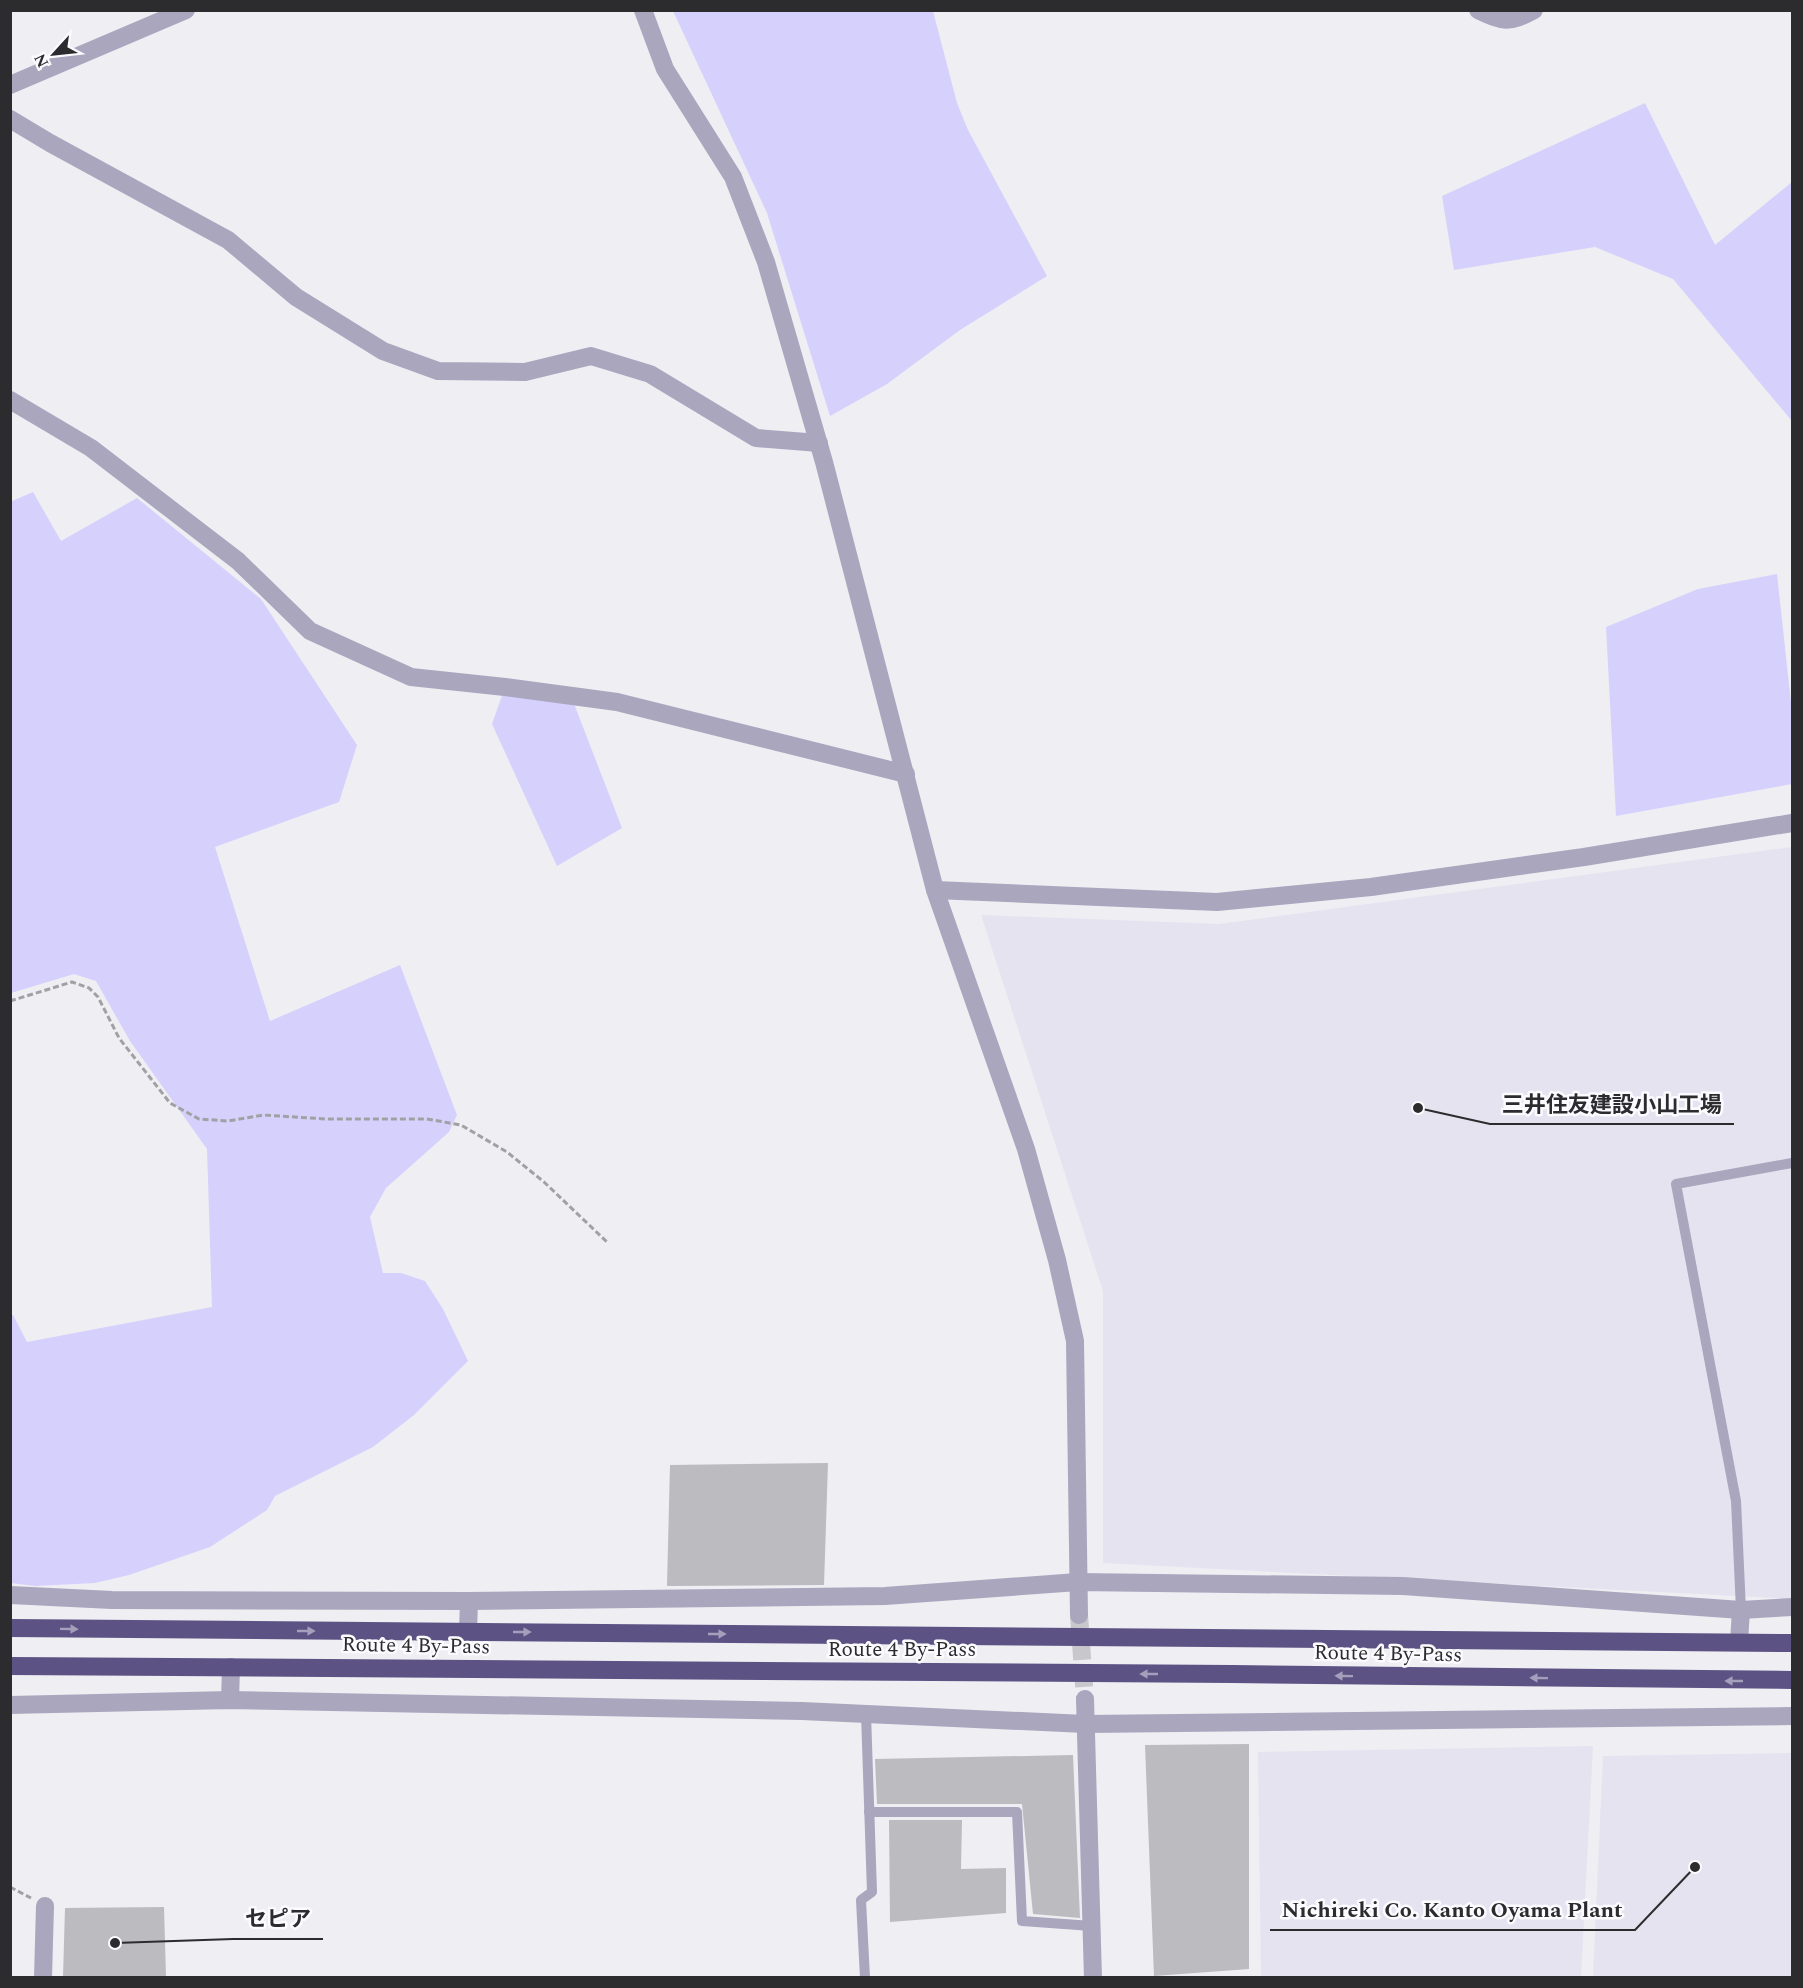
<svg xmlns="http://www.w3.org/2000/svg" width="1803" height="1988" viewBox="0 0 1803 1988" font-family="Spectral,'Noto Sans JP',serif">
	<style>
		.built { fill: #e5e3f0 }
		.green { fill: #d6d0fc }
		.building { fill: #bbbbc0 }
		.lines { fill: none; stroke-linecap: round; stroke-linejoin: round }
		.street-tunnel { stroke: #c7c7cc; stroke-width: 18; stroke-dasharray: 18 9; stroke-linecap: butt }
		.path { stroke: #a1a1a4; stroke-width: 3; stroke-dasharray: 6 3; stroke-linecap: butt }
		.lane { stroke: #a9a6be; stroke-width: 10 }
		.street { stroke: #a9a6be; stroke-width: 18 }
		.highway { stroke: #5c5384; stroke-width: 18 }
		.oneway { fill: #a49fbb }
		.labels { text-anchor: middle; dominant-baseline: central; stroke-width: 5; stroke-linejoin: round; paint-order: stroke }
		.street-label { font-size: 21px; fill: #2c2c2e; stroke: #fcfbff }
		.leader { fill: none; stroke: #2c2c2e; stroke-width: 2 }
		.callout-dot { fill: #2c2c2e; stroke: #fcfbff; stroke-width: 2 }
		.callout-label { font-size: 22px; text-anchor: middle; font-weight: bold; fill: #2c2c2e; stroke: #fcfbff; stroke-width: 5; stroke-linejoin: round; paint-order: stroke }
	</style>
	<rect width="100%" height="100%" fill="#eeeef3"/>
	<g class="built">
		<path d="M1792 847V1599L1103 1563V1291L981 915 1219 924Z"/>
		<path d="M1593 1746 1581 1977H1261L1258 1752Z"/>
		<path d="M1792 1753V1977H1593L1603 1756Z"/>
	</g>
	<g class="green">
		<path d="M673 11H933L957 103 968 130 1047 276 960 330 887 384 830 416 767 213Z"/>
		<path d="M1645 103 1715 245 1792 182V421L1673 279 1595 247 1454 270 1442 196Z"/>
		<path d="M33 492 61 541 137 498 261 599 357 745 339 802 215 847 270 1021 400 965 457 1115 449 1132 386 1188 370 1217 383 1273H401L425 1281 443 1309 468 1361 414 1415 373 1447 275 1496 267 1510 210 1547 129 1575 95 1583 35 1586 11 1583V1315H13L27 1342 212 1307 207 1149 130 1041 96 981 74 974 11 993 10 502Z"/>
		<path d="M1777 574 1792 712V784L1616 816 1606 627 1698 589Z"/>
		<path d="M505 687 571 696 622 828 557 866 492 724Z"/>
	</g>
	<g class="building">
		<path d="M828 1463 824 1585 667 1586 670 1465Z"/>
		<path d="M1249 1744V1969L1154 1976 1145 1745Z"/>
		<path d="M1073 1755 1080 1918 1033 1914 1022 1804H877L875 1759Z"/>
		<path d="M889 1820H962L961 1869 1006 1868V1913L890 1922Z"/>
		<path d="M164 1907 166 1977H63L65 1908Z"/>
	</g>
	<g class="lines">
		<path class="street-tunnel" d="M1079 1615 1085 1699"/>
		<g class="path">
			<path d="M10 1001 72 982 89 988 98 997 119 1038 170 1103 199 1119 228 1121 263 1115 326 1119H427L461 1125 507 1152 544 1182 607 1242"/>
			<path d="M10 1887 31 1898"/>
		</g>
		<g class="lane">
			<path d="M1741 1610 1736 1501 1676 1184 1792 1163"/>
			<path d="M869 1812H1017L1022 1921 1092 1926"/>
			<path d="M865 1978 861 1900 872 1892 866 1714"/>
		</g>
		<g class="street">
			<path d="M643 10 665 69 733 177 766 262 824 462 935 890 1026 1149 1057 1260 1075 1341 1079 1615"/>
			<path d="M1478 10C1504 22 1508 24 1534 10"/>
			<path d="M10 85 186 10"/>
			<path d="M10 119 50 143 228 240 296 297 383 351 438 371 525 372 591 356 650 374 756 438 819 443"/>
			<path d="M10 400 91 448 238 561 310 631 411 677 505 687 617 702 906 774"/>
			<path d="M935 890 1217 902 1371 887 1584 857 1792 823"/>
			<path d="M10 1595 112 1600 469 1601 885 1596 1078 1582 1403 1586 1741 1610 1792 1607"/>
			<path d="M468 1632 469 1601"/>
			<path d="M1739 1642 1741 1610"/>
			<path d="M1085 1699 1093 1978"/>
			<path d="M230 1700 231 1667"/>
			<path d="M10 1705 230 1700 802 1711 1085 1724 1792 1716"/>
			<path d="M43 1978 45 1906"/>
		</g>
		<g class="highway">
			<path d="M10 1628 1792 1643"/>
			<path d="M10 1666 1232 1674 1792 1680"/>
		</g>
	</g>
	<defs><path id="oneway-solid" d="M-6-.8H1V-3.2L6.5 0L1 3.2V.8H-6Z" transform="scale(1.5)"/></defs>
	<g class="oneway">
		<use href="#oneway-solid" transform="translate(69 1629) rotate(1)"/>
		<use href="#oneway-solid" transform="translate(306 1631)"/>
		<use href="#oneway-solid" transform="translate(522 1632)"/>
		<use href="#oneway-solid" transform="translate(717 1634)"/>
		<use href="#oneway-solid" transform="translate(1149 1674) rotate(-180)"/>
		<use href="#oneway-solid" transform="translate(1344 1676) rotate(-179)"/>
		<use href="#oneway-solid" transform="translate(1539 1678) rotate(-179)"/>
		<use href="#oneway-solid" transform="translate(1734 1681) rotate(180)"/>
	</g>
	<g class="labels">
		<g class="street-label">
			<text transform="translate(416 1646) rotate(1)">Route 4 By-Pass</text>
			<text x="902" y="1650">Route 4 By-Pass</text>
			<text transform="translate(1388 1654) rotate(1)">Route 4 By-Pass</text>
		</g>
	</g>
	<path class="leader" d="M1418 1108L1490 1124H1734M1695 1867L1635 1930H1270M115 1943L233 1939H323"/>
	<g class="callout-dot">
		<circle cx="1418" cy="1108" r="6"/>
		<circle cx="1695" cy="1867" r="6"/>
		<circle cx="115" cy="1943" r="6"/>
	</g>
	<g class="callout-label">
		<text x="1612" y="1112">三井住友建設小山工場</text>
		<text x="1452" y="1917">Nichireki Co. Kanto Oyama Plant</text>
		<text x="278" y="1926">セピア</text>
	</g>
	<rect width="1803" height="1988" fill="none" stroke="#2c2c2e" stroke-width="24"/>
	<g transform="translate(54 54) rotate(243)" stroke="#fcfbff" stroke-width="4.5" paint-order="stroke">
	<path d="M0-4.5L10 22L0 15L-10 22Z" fill="#2c2c2e"/>
	<text y="-9" font-size="16" font-weight="bold" text-anchor="middle" fill="#2c2c2e">N</text>
	</g>
</svg>
